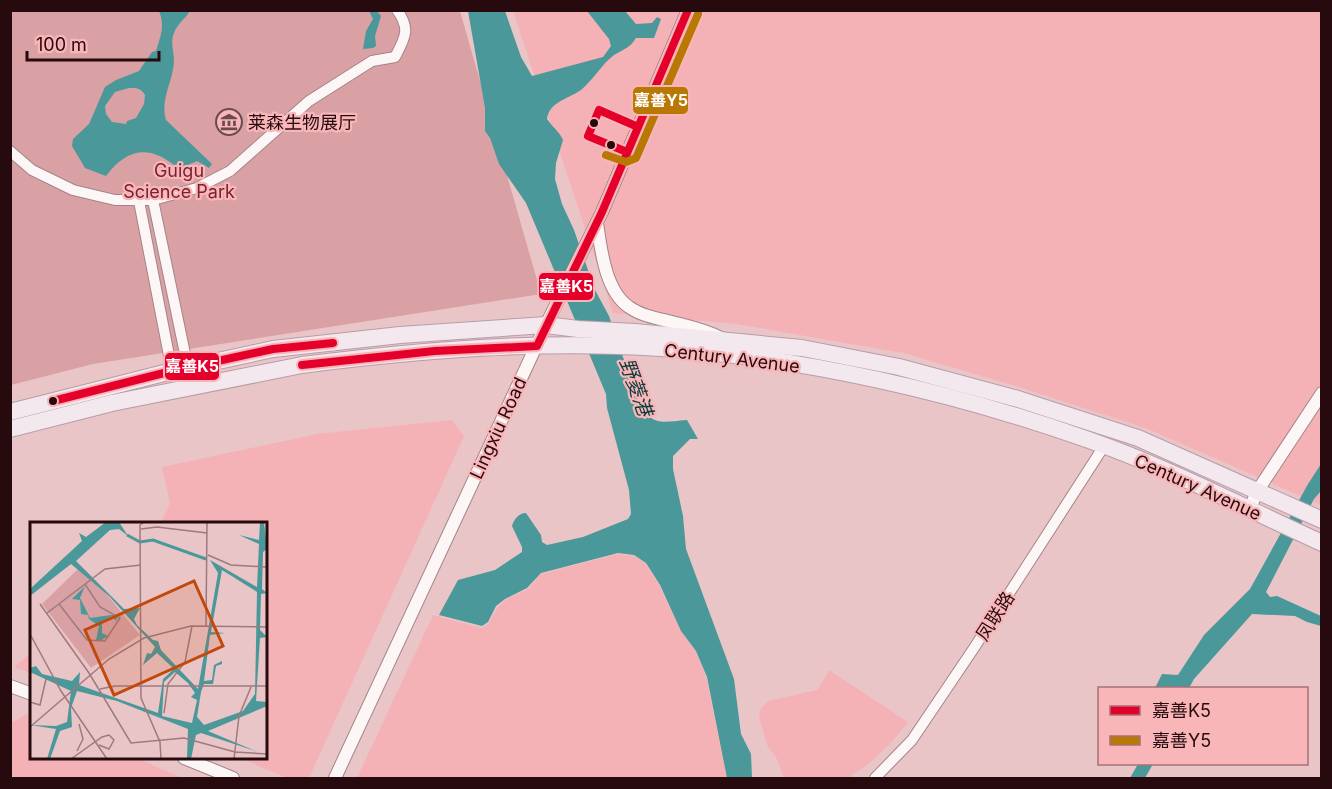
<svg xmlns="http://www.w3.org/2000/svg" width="1332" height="789" viewBox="0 0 1332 789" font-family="Inter,'Noto Sans SC',sans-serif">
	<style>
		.built { fill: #f4b2b6 }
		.green { fill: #daa1a5 }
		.water { fill: #4a989a; fill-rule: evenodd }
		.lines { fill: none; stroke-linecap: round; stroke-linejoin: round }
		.minor-casing { stroke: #a28587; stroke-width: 12 }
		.tertiary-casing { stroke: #a28587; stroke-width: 14 }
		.primary-casing { stroke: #b79da9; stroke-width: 18 }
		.minor { stroke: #fcf6f7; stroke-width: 10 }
		.tertiary { stroke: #fcf6f7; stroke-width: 12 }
		.primary { stroke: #f2e8ee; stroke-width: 16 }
		.bus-1-casing { stroke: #f9b6b9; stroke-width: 12 }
		.bus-2-casing { stroke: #f9b6b9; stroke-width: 12 }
		.bus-1 { stroke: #e4002b; stroke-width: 8 }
		.bus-2 { stroke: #b97704; stroke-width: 8 }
		.bus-dot { fill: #270a0d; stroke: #f9b6b9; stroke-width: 2 }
		.labels { text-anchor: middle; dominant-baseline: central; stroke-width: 4.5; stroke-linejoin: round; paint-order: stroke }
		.poi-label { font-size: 18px; fill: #270a0d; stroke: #f9b6b9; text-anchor: start }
		.park-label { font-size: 18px; fill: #7b202f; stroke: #f9b6b9 }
		.street-label { font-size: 18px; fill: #270a0d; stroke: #f9b6b9 }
		.water-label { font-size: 20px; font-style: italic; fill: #0a3c3c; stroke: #f9b6b9 }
		.inset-river { fill: none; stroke: #4a989a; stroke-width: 3 }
		.inset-road { fill: none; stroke: #9c7a7d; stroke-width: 1.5 }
		.view { fill: #c1490c; fill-opacity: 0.15; stroke: #c1490c; stroke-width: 3 }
		.inset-edge { fill: none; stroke: #270a0d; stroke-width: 3 }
		.line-badge { stroke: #f9b6b9; stroke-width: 2 }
		.badge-label { font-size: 16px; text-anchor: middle; font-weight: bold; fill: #fff }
	</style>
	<rect width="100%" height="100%" fill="#eac5c7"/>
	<g class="built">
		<path d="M513 11H1321V505L1148 429 1022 388 903 353 736 324 613 313Z"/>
		<path d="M452 420 464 436 309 778H287L240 758H266V524L161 523 170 503 162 467 317 434Z"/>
		<path d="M618 554 634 556 645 563 659 585 681 631 696 651 706 677 727 778H357L433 615 482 628 488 624 498 607 507 599 528 589 541 574Z"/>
		<path d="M31 653V673L14 667Z"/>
		<path d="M829 670 908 722 890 744 867 765 848 778H784L777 759 767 745 759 717 761 708 768 701 817 690Z"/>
		<path d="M27 714H31L32 758H137L182 778H11V723Z"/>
	</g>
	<path class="green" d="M10 11H460L541 294 93 364 11 385Z"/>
	<g class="water">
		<path d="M159 11H190C186 18 177 24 174 33 170 42 174 51 174 61 173 82 160 99 166 120L212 164 209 168 197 161 179 169C152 145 128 146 106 176L85 168 72 146 73 139 89 124 105 87 116 80 139 71 152 52 156 51C161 35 165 26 159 11ZM129 88C137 88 141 88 145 95L144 104 136 118 127 121 126 124 112 122 106 114 105 106 115 92Z"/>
		<path d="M369 11H377L381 16 375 36 376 46 373 48 363 49 366 31 373 19Z"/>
		<path d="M468 11H505L521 57 532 76 603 57 611 46 609 39 587 11H625L636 24 652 23 657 17 661 19 654 38H636C630 48 624 49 614 55 602 64 593 80 581 90 568 99 549 102 547 119 552 127 560 132 563 140L556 163 555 179 562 204 574 230 595 290 609 316 638 401C652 427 661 422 687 420L698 439H690L673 456V469L683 516 686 549 734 679 741 734 751 754 752 778H727L707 677 696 651 681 631 660 585 646 563 634 555 618 553 541 573 527 588 505 599 496 606 488 622 482 626 439 615 458 580 495 570 522 552V547L512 526C514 519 519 513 526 513L541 535 542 542 547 545 583 537 628 519 631 514 629 490 607 408 606 394 526 203 499 164 490 138 485 131V108Z"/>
		<path d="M1321 464V491L1314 499 1266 592 1270 597 1277 596 1321 616V626L1307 622 1295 616 1252 614 1194 679 1189 688H1155L1162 674 1178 675 1204 635 1250 589 1308 484Z"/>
		<path d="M1138 764H1153L1145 778H1130Z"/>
	</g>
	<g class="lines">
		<defs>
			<g id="minor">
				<path d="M10 151 32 170 73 190 115 200H153L197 188 230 171 309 101 372 61 395 57C405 38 411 29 397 10"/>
				<path d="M153 200 188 368"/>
				<path d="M139 201 172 371"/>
				<path d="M875 778 912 740 974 648 1104 446"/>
			</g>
			<g id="tertiary">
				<path d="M597 223C601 249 605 291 629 307 640 315 655 318 668 321 687 326 704 329 721 338"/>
				<path d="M1249 510 1258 490 1322 393"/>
				<path d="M10 686 32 694"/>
				<path d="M184 758 233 778"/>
				<path d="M335 778 546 325 602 212 688 10"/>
			</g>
			<g id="primary">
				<path d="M10 412 172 371 273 349 400 335 546 325 578 329 635 332 802 348 899 367 1018 399 1138 438 1322 520"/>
				<path d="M10 429 112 403 302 365C420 350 542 340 661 348 805 358 953 392 1089 440 1169 468 1245 508 1322 543"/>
			</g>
		</defs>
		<use href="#minor" class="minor-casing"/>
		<use href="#tertiary" class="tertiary-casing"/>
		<use href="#primary" class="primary-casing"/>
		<use href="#minor" class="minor"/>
		<use href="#tertiary" class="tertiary"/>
		<use href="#primary" class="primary"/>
		<defs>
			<g id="bus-1">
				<path d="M627 152 588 136 599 110 638 127"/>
				<path d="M302 365 435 351 537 346 602 212 688 10"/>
				<path d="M53 401 172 371 273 349 333 343"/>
			</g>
			<path id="bus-2" d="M606 155 626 162 636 158 698 14"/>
		</defs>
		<use href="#bus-1" class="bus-1-casing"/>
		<use href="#bus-2" class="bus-2-casing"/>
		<use href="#bus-1" class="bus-1"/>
		<use href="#bus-2" class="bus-2"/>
	</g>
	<defs>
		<symbol id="museum-ring" viewBox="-11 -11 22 22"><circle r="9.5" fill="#f9b6b9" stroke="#6b4b4e" stroke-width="1.5"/><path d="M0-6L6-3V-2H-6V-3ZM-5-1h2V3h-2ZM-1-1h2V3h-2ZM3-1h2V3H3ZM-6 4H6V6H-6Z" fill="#6b4b4e"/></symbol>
	</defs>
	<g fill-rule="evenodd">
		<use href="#museum-ring" x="214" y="107" width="30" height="30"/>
	</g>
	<g class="bus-dot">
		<circle cx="594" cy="123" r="5"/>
		<circle cx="611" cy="145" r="5"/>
		<circle cx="53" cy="401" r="5"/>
	</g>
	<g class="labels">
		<g class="poi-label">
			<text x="248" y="122">莱森生物展厅</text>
		</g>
		<g class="park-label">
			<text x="179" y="170">Guigu<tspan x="179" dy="21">Science Park</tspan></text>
		</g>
		<g class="street-label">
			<text transform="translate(732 358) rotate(7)">Century Avenue</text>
			<text transform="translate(498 428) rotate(-65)">Lingxiu Road</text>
			<text transform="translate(1198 487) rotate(24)">Century Avenue</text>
			<text transform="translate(995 616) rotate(-57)">凤联路</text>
		</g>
		<g class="water-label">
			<text transform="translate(636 387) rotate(70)">野菱港</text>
		</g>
	</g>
	<g transform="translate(30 522)">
		<rect width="237" height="237" fill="#eac5c7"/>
		<path d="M48 47 74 69 110 113 61 146 12 82Z" fill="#daa1a5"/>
		<path d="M76 0H89L98 14 89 7 80 8 46 39 94 87 110 86 104 97 107 103 123 118 128 119 131 128 168 167 188 51 180 38 227 65 229 22 209 13 229 18 230 0H234L237 27 233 30 232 67 237 71 231 72 230 108 237 115 230 116 226 179 237 180V184L178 209 228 230 171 211 166 213 161 237H157L158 207 87 179 47 169 41 186 42 205 30 209 20 237H17L26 207 0 203 26 204 37 200 41 169 0 150V146L6 144 12 152 42 159 50 150 49 163 128 191 133 157 144 147 127 131 113 143 117 131 121 132 125 125 79 74 41 42 0 74V67L52 19 49 11 56 15ZM192 48 227 70 225 172 213 189 174 203 167 195 171 170 174 162H183L186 144 192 142V139L184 143 182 158 174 159 180 113 195 111 181 110ZM145 150 158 161 165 171 161 175 167 178 162 201 132 194 134 160ZM55 64 50 76 60 96 81 93H83L87 96 86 99 82 94 72 99V111L78 114 70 119 66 118 69 104 59 97 58 93 51 92 50 78 42 77Z" fill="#4a989a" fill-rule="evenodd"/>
		<path class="inset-river" d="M97 13 110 20 123 18 176 37"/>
		<path class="inset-road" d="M114 0 110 3 111 176 130 220 131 237M111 7 127 5 177 11M178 33 201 43 237 45M10 82 59 151 101 221 154 216 205 230 237 232M29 82 57 118 75 119 90 96 70 85 55 62M17 91 75 47 111 43M176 104 177 0M0 112 31 169 77 237M70 167 85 164H237M0 180 10 183 16 157M134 191 138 162 155 140 162 104M0 205 79 137 114 116 161 104 237 105M47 229 53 217 49 202M41 237 72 215 79 213 84 218 79 227 69 223M204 237 209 194 221 165"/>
		<path class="view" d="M164 59 193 124 84 173 55 108Z"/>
		<rect width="237" height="237" class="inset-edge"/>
	</g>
	<g class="line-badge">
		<rect x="632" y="86" width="57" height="29" rx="6" fill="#b97704"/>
		<rect x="538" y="272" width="56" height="29" rx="6" fill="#e4002b"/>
		<rect x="164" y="352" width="56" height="29" rx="6" fill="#e4002b"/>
	</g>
	<g class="badge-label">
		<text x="661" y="106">嘉善Y5</text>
		<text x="566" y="292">嘉善K5</text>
		<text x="192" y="372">嘉善K5</text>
	</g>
	<rect width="1332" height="789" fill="none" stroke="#270a0d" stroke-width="24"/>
	<rect x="1098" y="687" width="210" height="78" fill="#f9b6b9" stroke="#a57174" stroke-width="1.5"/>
	<rect x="1110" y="706" width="30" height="9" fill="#e4002b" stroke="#a57174" stroke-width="1.5"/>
	<text x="1152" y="717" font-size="18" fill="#270a0d">嘉善K5</text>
	<rect x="1110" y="736" width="30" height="9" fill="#b97704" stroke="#a57174" stroke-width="1.5"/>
	<text x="1152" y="747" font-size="18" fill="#270a0d">嘉善Y5</text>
	<path d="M27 51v9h132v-9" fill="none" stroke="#270a0d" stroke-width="3"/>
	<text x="36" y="51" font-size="18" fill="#270a0d" stroke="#f9b6b9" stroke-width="4.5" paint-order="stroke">100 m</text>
</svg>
